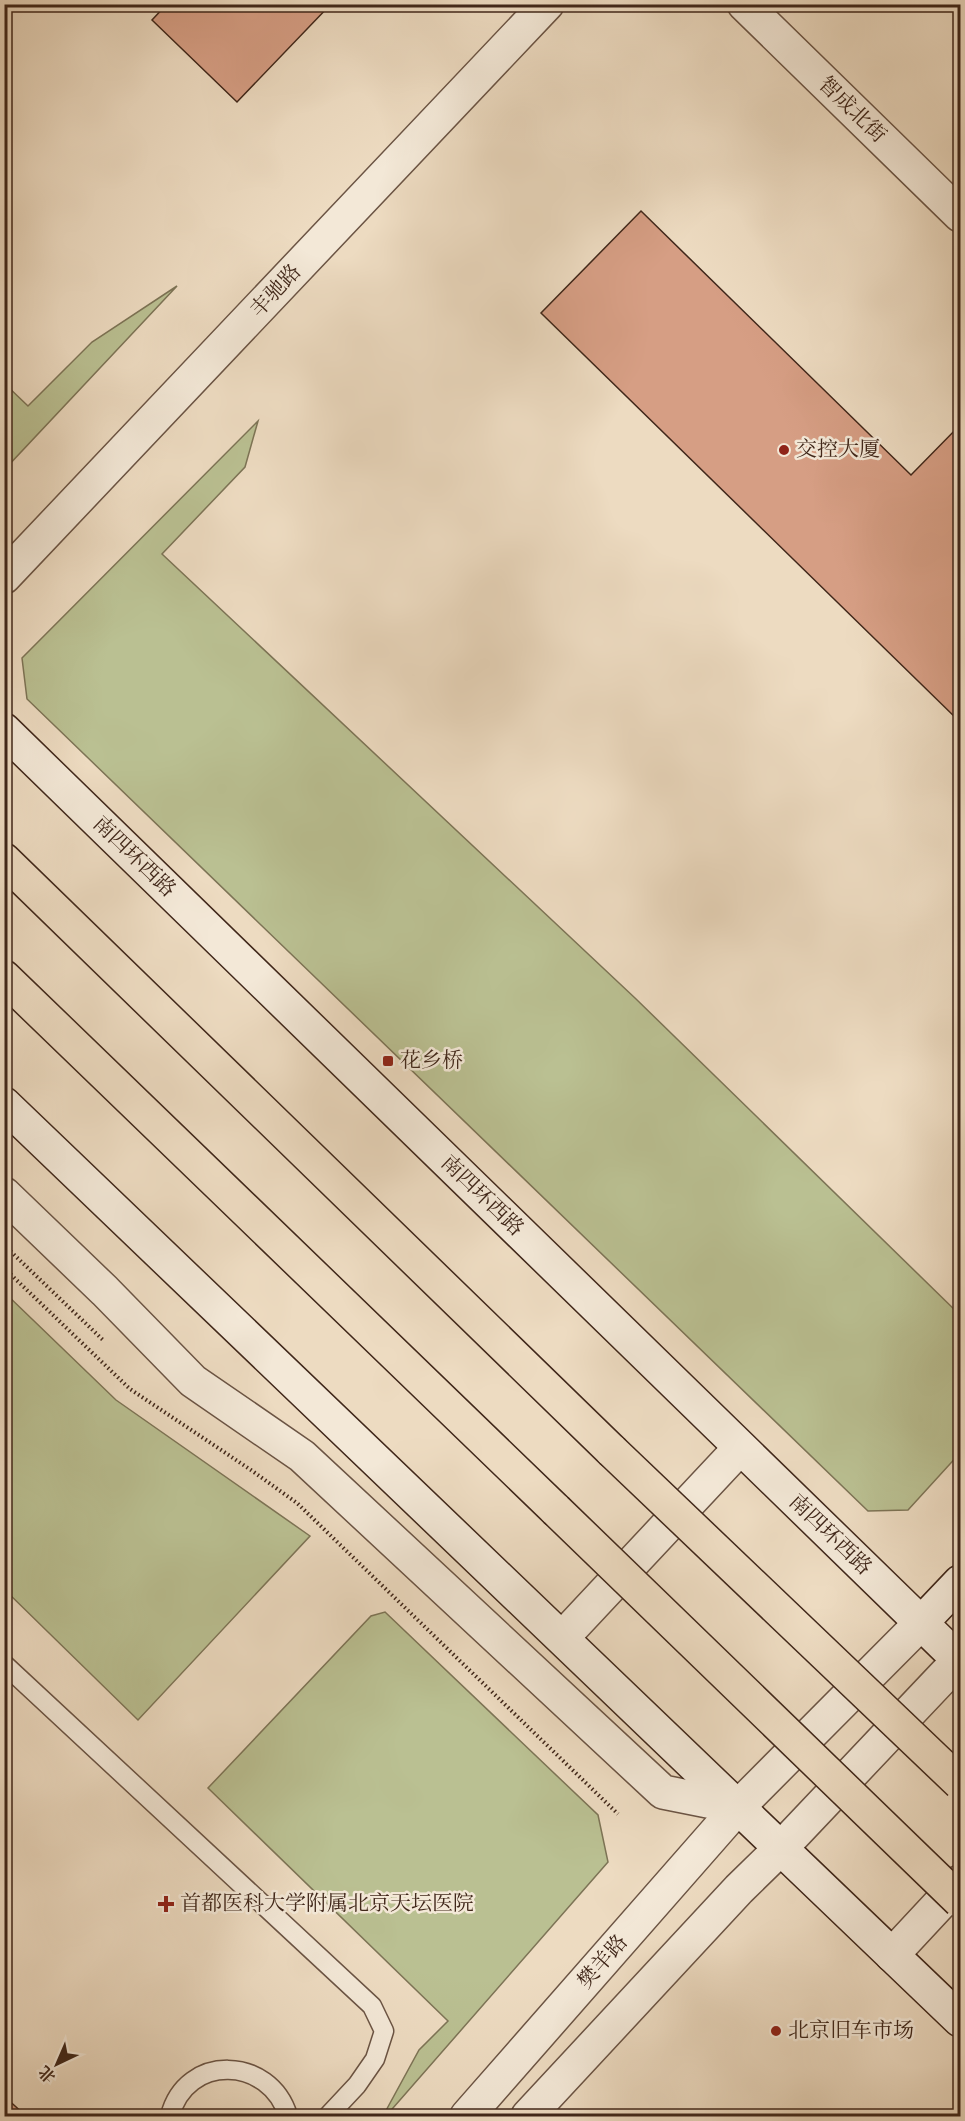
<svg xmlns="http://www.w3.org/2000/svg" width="965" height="2121" viewBox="0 0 965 2121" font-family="'IM FELL DW Pica','Noto Serif SC',serif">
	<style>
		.green { fill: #bac092; stroke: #7d7456; stroke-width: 1.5 }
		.building { fill: #d69e84; stroke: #40271a; stroke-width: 1.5 }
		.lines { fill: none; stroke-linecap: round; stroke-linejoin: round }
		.service-casing { stroke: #6b5444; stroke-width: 21 }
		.tertiary-casing { stroke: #6b5444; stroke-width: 36 }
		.secondary-casing { stroke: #40271a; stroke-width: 36 }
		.trunk-casing { stroke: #40271a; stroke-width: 36 }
		.path { stroke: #40271a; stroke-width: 4; stroke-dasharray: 1.5 3; stroke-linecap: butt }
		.service { stroke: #f3e8d7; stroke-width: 18 }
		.tertiary { stroke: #f3e8d7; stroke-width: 33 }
		.secondary { stroke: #f3e8d7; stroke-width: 33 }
		.trunk { stroke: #eddbc1; stroke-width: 33 }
		.trunk-bridge-casing { stroke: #40271a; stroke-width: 36; stroke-linecap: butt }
		.trunk-bridge { stroke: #eddbc1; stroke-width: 33 }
		.poi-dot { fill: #8f2418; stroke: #f3e8d7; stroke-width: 2 }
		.labels { text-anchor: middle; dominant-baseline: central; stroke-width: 5; stroke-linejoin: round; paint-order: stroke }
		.street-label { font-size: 21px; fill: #40271a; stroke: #f3e8d7 }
		.poi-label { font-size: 21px; fill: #40271a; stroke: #f3e8d7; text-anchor: start }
	</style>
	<rect width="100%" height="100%" fill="#eddbc1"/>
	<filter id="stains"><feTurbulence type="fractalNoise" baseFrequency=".00333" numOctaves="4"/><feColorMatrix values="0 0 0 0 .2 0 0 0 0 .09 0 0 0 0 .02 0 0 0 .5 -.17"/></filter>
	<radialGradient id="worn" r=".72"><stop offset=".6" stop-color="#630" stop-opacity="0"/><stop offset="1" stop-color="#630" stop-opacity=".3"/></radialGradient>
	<g class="green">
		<path d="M177 286 5 469V384L28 406 92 342Z"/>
		<path d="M258 421 245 467 162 554 635 998 960 1315V1453L908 1510 868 1511 27 699 22 658Z"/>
		<path d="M5 1293 116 1400 310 1536 138 1720 5 1590Z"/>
		<path d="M385 1612 598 1815 608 1862 386 2116H383L419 2050 448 2021 208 1788 371 1616Z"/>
	</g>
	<g class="building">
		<path d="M167 4H331L237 102 152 20Z"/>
		<path d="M641 211 911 475 960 425V722L541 313Z"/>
		<path d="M4 2096 26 2116H4Z"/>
	</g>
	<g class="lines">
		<defs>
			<g id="service">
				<path d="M4 1664 372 2006 384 2031 375 2059 357 2085 328 2116"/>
				<path d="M170 2116C186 2053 270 2056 288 2116"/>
			</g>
			<g id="tertiary">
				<path d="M744 4 960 215"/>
				<path d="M4 577 547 4"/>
				<path d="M4 1194 105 1291 193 1381 302 1456 663 1792 738 1807"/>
				<path d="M563 1637 740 1448"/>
				<path d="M892 1955 960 1882"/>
				<path d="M467 2116 738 1807 921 1623"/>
				<path d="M528 2116 739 1889 781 1848 959 1660"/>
			</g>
			<g id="secondary">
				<path d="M4 730 960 1661"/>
				<path d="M4 1104 960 2020"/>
				<path d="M921 1623 960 1582"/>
			</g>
			<g id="trunk">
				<path d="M4 860 612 1451"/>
				<path d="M4 977 556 1510"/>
			</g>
		</defs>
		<use href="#service" class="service-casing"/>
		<use href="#tertiary" class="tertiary-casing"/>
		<use href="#secondary" class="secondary-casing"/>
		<use href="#trunk" class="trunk-casing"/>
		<g class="path">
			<path d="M4 1245 103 1340"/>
			<path d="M4 1268 130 1389 251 1470 297 1503 618 1814"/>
		</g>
		<use href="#service" class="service"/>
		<use href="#tertiary" class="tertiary"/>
		<use href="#secondary" class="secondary"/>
		<use href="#trunk" class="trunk"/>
		<defs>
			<g id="trunk-bridge">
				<path d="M612 1451 960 1783"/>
				<path d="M556 1510 960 1901"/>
			</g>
		</defs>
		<use href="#trunk-bridge" class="trunk-bridge-casing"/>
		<use href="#trunk-bridge" class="trunk-bridge"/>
	</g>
	<g class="poi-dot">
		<circle cx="784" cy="450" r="6"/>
		<rect x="382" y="1055" width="12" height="12" rx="3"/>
		<path d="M163 1895h6v6h6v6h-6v6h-6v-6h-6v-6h6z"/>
		<circle cx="776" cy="2031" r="6"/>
	</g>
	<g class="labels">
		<g class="street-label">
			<text transform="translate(852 110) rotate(44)">智成北街</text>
			<text transform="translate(276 291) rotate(-47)">丰驰路</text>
			<text transform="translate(134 857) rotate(44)">南四环西路</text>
			<text transform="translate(482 1196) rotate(44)">南四环西路</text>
			<text transform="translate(830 1535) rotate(44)">南四环西路</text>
			<text transform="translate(603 1962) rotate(-49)">樊羊路</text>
		</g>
		<g class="poi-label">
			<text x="796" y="450">交控大厦</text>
			<text x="400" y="1061">花乡桥</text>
			<text x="180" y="1904">首都医科大学附属北京天坛医院</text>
			<text x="788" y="2031">北京旧车市场</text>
		</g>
	</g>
	<rect width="965" height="2121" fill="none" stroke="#eddbc1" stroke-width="24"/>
	<rect x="6" y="6" width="953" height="2109" fill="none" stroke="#40271a" stroke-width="3"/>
	<rect x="12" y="12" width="941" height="2097" fill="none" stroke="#40271a" stroke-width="1.5"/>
	<g transform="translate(57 2064) rotate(224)" stroke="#f3e8d7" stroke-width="4.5" paint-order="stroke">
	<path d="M0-4.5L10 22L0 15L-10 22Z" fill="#40271a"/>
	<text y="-9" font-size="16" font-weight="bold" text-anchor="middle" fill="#40271a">北</text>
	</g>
	<rect width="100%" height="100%" filter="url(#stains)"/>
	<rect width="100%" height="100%" fill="url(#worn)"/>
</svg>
